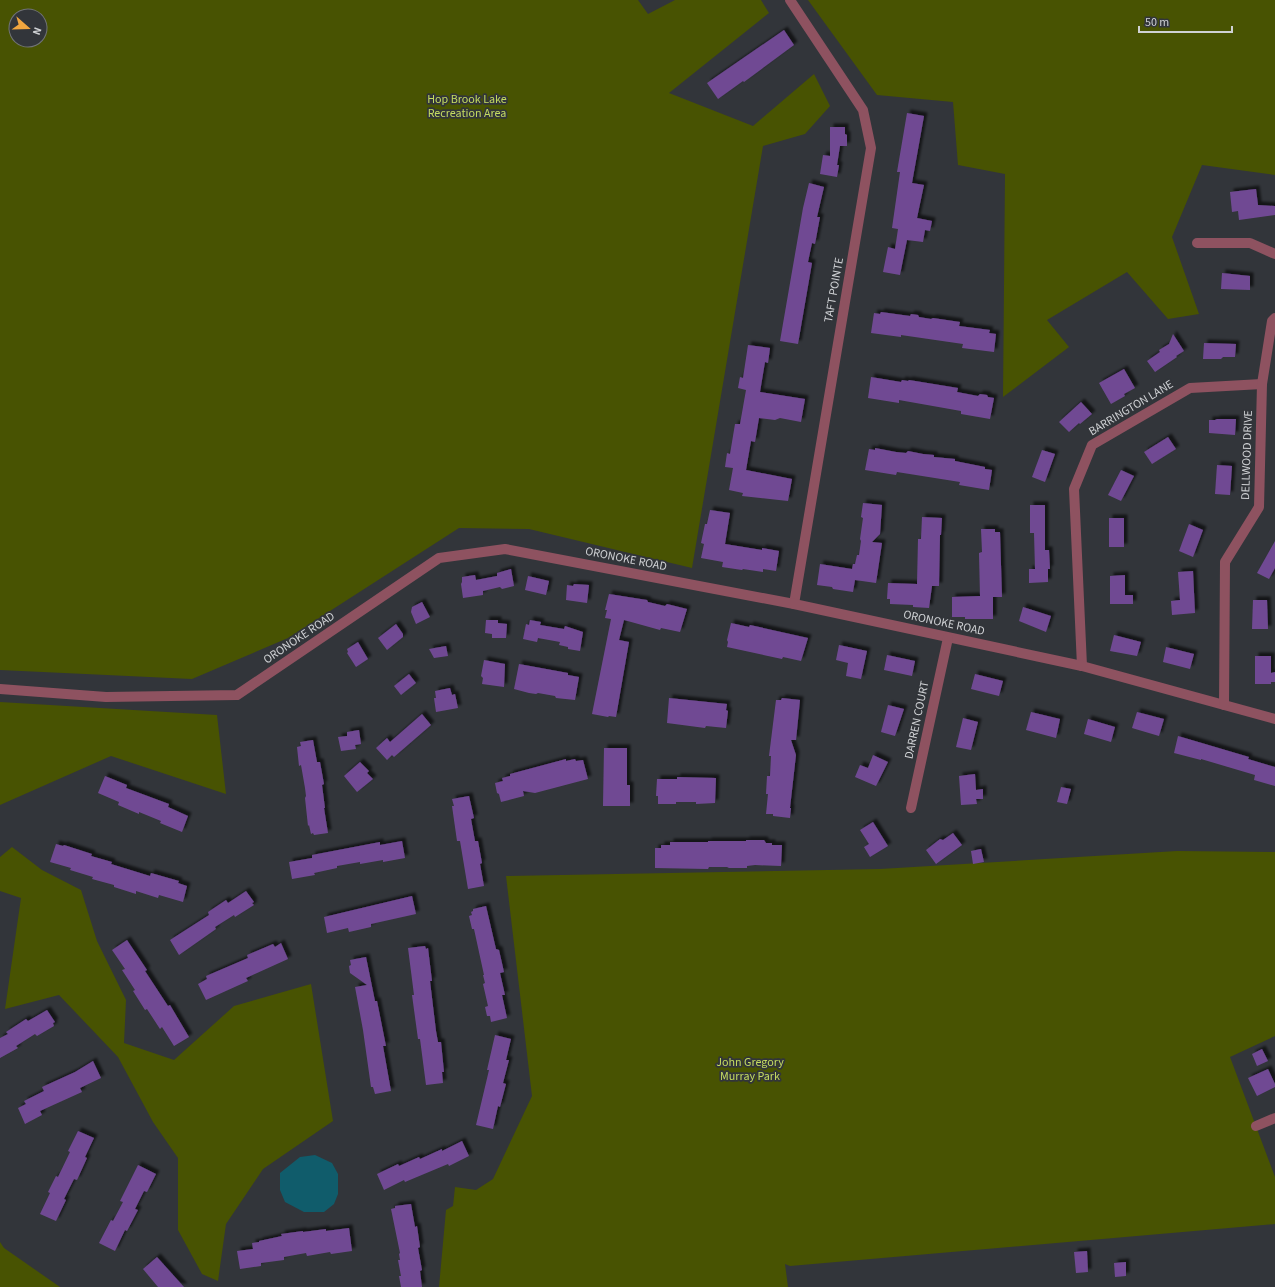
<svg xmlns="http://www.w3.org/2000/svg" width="1275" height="1287" viewBox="0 0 1275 1287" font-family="'Source Sans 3',sans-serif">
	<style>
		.green { fill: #485302; fill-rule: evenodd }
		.water { fill: #105c6b }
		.building { fill: #704a93; filter: url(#shadow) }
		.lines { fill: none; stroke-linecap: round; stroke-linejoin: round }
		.minor { stroke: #8e5260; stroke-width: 10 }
		.labels { text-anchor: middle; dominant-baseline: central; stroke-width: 3.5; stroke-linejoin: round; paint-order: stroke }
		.park-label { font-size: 12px; fill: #c4db60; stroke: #32353a }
		.street-label { font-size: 12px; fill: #cfd1d4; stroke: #32353a }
	</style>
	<defs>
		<filter id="shadow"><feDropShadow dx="3.5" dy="-3.5" stdDeviation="1" flood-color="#0009"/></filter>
	</defs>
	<rect width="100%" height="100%" fill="#32353a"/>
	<g class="green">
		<path d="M0 0H638L648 14 675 0H761L769 13 669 93 753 126 814 74 830 106 805 134 763 146 692 568 529 529 459 528 288 638 192 679 0 670ZM16 16H40V40H16Z"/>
		<path d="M808 0H1275V175L1202 165 1172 237 1199 314 1168 319 1127 272 1047 320 1069 347 1003 397 1005 174 958 165 953 102 877 95Z"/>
		<path d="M0 702 217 715 226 794 111 756 0 805Z"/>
		<path d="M12 847 42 870 81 890 97 941 126 1000 124 1043 174 1060 234 1006 311 984 333 1121 263 1169 226 1224 218 1281 202 1274 178 1230V1158L153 1122 118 1057 59 995 5 1009 21 898 0 891V857Z"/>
		<path d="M1177 851 1275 852V1036L1230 1057 1275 1177V1224L790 1266 785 1264 788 1287H439L446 1210 453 1206 455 1187 476 1190 493 1179 532 1096 506 876 880 869Z"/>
		<path d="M0 1242 4 1248 60 1287H0Z"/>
	</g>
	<path class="water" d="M315 1155 332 1163 338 1174V1194L334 1204 324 1212H304L285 1202 280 1190V1173L300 1157Z"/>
	<g class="building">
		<path d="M784 30 794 45 744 82 743 81 718 99 707 83Z"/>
		<path d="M907 113 924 116 912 183 924 185 917 218 932 221 930 231 925 230 923 242 907 240 900 275 883 272 888 247 895 249 898 229 892 228 900 172H897Z"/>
		<path d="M830 127H845V134L847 135V146H840L837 165H839L837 177 820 174 823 155 830 156Z"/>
		<path d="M809 183 824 187 817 217H820L815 244 812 243 808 262 812 263 798 344 780 341 803 208Z"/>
		<path d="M1256 189 1258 205 1275 206V215L1239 220 1238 211 1232 212 1230 192Z"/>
		<path d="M1222 273 1250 276V290L1221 289Z"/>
		<path d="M881 312 910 316 911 314 918 315 919 317 931 319 933 318 960 322 959 326 990 330 989 333 996 334 994 352 962 348 963 344 901 335V337L871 333 874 313 880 314Z"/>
		<path d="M1173 334 1184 351 1176 356 1177 357 1155 372 1147 361 1160 352 1159 350 1169 344Z"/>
		<path d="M1204 343 1236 344 1235 357H1223L1221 359H1203Z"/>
		<path d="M748 345 770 348 768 363 765 362 760 392 805 399 801 422 780 418 775 420 759 418 755 442 751 441 746 470 792 479 788 501 742 496 743 493 729 490 733 468 725 467 727 453 730 454 735 424H740L746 390 738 388 740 377 743 378Z"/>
		<path d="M1124 369 1135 388 1124 394 1125 396 1111 404 1099 383Z"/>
		<path d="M871 377 901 382 902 380 908 381 909 380 958 388 957 392 978 396 980 394 987 395 988 397 994 398 990 419 961 414V411L899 400V403L868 398Z"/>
		<path d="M1081 402 1092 414 1080 424 1079 423 1069 432 1059 422Z"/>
		<path d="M1217 419H1236L1235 435 1209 433V420H1215Z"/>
		<path d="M1168 437 1176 449 1152 464 1144 452Z"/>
		<path d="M875 448 896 452 906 453 908 451 923 454 934 455V457L955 459V461L985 467V469L992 470 989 490 959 485 960 482 897 472 896 475 865 470 869 449 875 450Z"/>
		<path d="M1042 450 1055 454 1045 482 1032 477Z"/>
		<path d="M1217 465 1232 466 1230 495 1215 494Z"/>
		<path d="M1121 470 1134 476 1121 501 1108 495Z"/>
		<path d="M863 503 882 505 880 534 872 542 882 543 876 583 855 580 853 592 833 589 832 587 817 585 820 564 852 569 853 564H855L857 555H859L861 541 860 539 863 518 861 517Z"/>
		<path d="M1030 505H1045V550H1049L1050 569H1048V582L1029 583V569H1035L1034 533H1030Z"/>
		<path d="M710 510 730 513 725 544 762 550V548L779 551 776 571 763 569V572L743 569 742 570 722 567 723 562 701 558 704 544 701 543 705 524H707Z"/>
		<path d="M922 517 942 518 941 535H940L939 586H932L929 608 913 607V605L890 604V599H887L888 583 917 584 918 539H921Z"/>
		<rect x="1109" y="518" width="15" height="29"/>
		<path d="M1189 524 1203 530 1193 557 1179 551Z"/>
		<path d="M981 529H995V532H1000L1002 597H993V619H965V617H952V597L980 596 979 553 982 552Z"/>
		<path d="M1275 541V568L1269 579 1257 573Z"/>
		<path d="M511 569 514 586 502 589 500 587 483 591V595L463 598 461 584 462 582V577L475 575 476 580 497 576V573Z"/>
		<path d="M1193 571 1195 613 1172 615 1171 601 1180 600 1178 572Z"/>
		<path d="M1125 575V595H1133V604H1110V576Z"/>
		<path d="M528 576 549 581 546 595 525 590Z"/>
		<path d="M574 584 589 585 587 603 566 600 567 585 573 586Z"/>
		<path d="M609 594 647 600 648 602 665 606 667 604 687 609 680 632 661 628 660 630 624 620 619 640 629 642 616 717 609 716 608 717 592 714 611 619 605 618 607 610H605Z"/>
		<path d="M1253 600H1267L1268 629H1252Z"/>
		<path d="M422 602 430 617 416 624 411 612 412 607Z"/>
		<path d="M1023 607 1051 616 1046 632 1019 621Z"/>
		<path d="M486 620H498V623L507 624 506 638H492V634L485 633Z"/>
		<path d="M530 620 541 622 540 625 564 629 565 626 583 632 580 651 568 649V647L559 645 560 642 538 638 537 642 523 639 526 624 529 625Z"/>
		<path d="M731 623 749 627 750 625 808 638 801 661 783 657 782 659 727 647 728 642 727 640Z"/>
		<path d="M396 624 403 634V637L387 650 378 638Z"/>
		<path d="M1114 635 1141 642 1137 656 1110 651Z"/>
		<path d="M358 642 368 659 356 667 347 653 348 652 347 649Z"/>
		<path d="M839 645 867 651 861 679 846 676 848 663 836 660Z"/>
		<path d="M446 646 448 656 434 658 429 649Z"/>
		<path d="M1166 647 1194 654 1190 669 1163 662Z"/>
		<path d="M887 655 915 661 912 676 884 670Z"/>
		<path d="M1255 656H1271V673L1275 672V682H1271V684H1255Z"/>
		<path d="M484 660 505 664 504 687 482 684 483 678 481 676Z"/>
		<path d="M519 664 568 673V675L579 677 575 700 556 698 555 696 538 693 536 694 529 693 514 689Z"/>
		<path d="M409 674 416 683 401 695 394 686Z"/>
		<path d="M975 674 1003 681 999 696 971 689Z"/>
		<path d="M450 688 452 695 455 694 458 708 436 712 434 698H436L435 691Z"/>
		<path d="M669 698 727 704 726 710 728 711 726 728 706 726 705 728 667 723Z"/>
		<path d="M782 698 800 700 796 740H791L796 755 790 808H791L790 818 773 816V814H766L768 794H766L767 776H770L771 756H769L776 700H781Z"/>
		<path d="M888 705 904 709 895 736 881 732Z"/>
		<path d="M1031 712 1060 719 1056 738 1026 730Z"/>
		<path d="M1137 712 1164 719 1159 736 1132 728Z"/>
		<path d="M422 714 431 725 394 757 392 755 387 760 376 748 387 738 390 742Z"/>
		<path d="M963 718 978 722 971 750 956 747Z"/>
		<path d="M1088 719 1115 727 1111 742 1084 734Z"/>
		<path d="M359 730 361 744 355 745 356 749 341 751 338 737 347 736V732Z"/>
		<path d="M1178 736 1249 757 1248 759 1275 767V786L1254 780 1255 775 1201 759V760L1174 753Z"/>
		<path d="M313 740 317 762H320L324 784 322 785 325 808H324L328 833 314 835 313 833 311 834 309 825 308 826 305 798 306 796 305 788 301 765 299 766 297 747 301 746 300 742Z"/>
		<path d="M604 748H627V785H630V806H603Z"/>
		<path d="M873 755 888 762 876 786 855 777 860 765 868 768Z"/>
		<path d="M566 759V761L575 759 576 761 583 760 588 779 535 793 523 791 524 796 501 802 499 794 497 793 495 783 503 781 502 778 510 776V774Z"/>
		<path d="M360 762 369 771 367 773 373 779 357 792 344 776Z"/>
		<path d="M975 774 976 790 983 789V799H976L977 804 961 805 959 776Z"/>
		<path d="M105 776 127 785 126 788 169 804 168 807 188 816 182 832 160 823 161 821 139 812V814L118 805 119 802 98 793Z"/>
		<path d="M677 777 716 778 715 803 696 804V802H676V804H658V796H656L657 779H677Z"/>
		<path d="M1061 787 1071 789 1067 804 1057 802Z"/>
		<path d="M469 796 474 818 471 819 475 841H478L482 863 480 864 484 886 468 889 460 841H457L452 806H454L452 799Z"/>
		<path d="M873 822 888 846 870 857 864 847 869 844 860 830Z"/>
		<path d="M953 833 962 845 936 864 926 850 940 839 943 840Z"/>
		<path d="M746 840H764L766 843H772V845H782L781 866 755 865 747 866V868H729L727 867H709L708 869 655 868V848H661V845H670V842H708V841H746Z"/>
		<path d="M402 841 405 858 383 862V860L360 864V862L337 866V868L314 873 315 875 292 879 289 862 312 858V855L380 842V845Z"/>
		<path d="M56 844 63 846 64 845 92 854 91 856 112 862 111 864 150 876 151 873 179 881 178 883 187 886 183 902 159 895 158 898 136 891V894L114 887V885L92 879 93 877 70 870 71 868 50 862Z"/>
		<path d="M981 849 984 862 973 864 971 851Z"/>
		<path d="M246 891 254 902 252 903 254 905 235 917 234 915 215 927 216 929 179 955 170 940 209 915 208 912 226 900 228 903Z"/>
		<path d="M412 896 416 914 371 924V927L349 932 348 928 327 933 324 917Z"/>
		<path d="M486 906 496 949 499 950 504 972 500 973 505 995H502L507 1018 491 1022 490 1016H487L485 1007 488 1006 483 984 485 983 483 975H484L474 929H472L469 916 472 915 471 912 473 911V909Z"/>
		<path d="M127 940 147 970 145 971 168 1006 170 1005 189 1037 174 1046 162 1027 160 1029 147 1009 145 1010 133 991 135 990 122 970 125 969 112 950Z"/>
		<path d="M281 943 288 959 246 978 248 981 206 1000 198 984 207 979 206 976 248 958 247 955 273 944 275 947Z"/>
		<path d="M425 946 426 949 428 948 432 981H430L436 1031 438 1042H441L444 1072H442L443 1083 426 1085 420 1039H418L412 995H414L408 948Z"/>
		<path d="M366 957 375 1001H377L386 1046H383L391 1091 375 1094 373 1087H371L363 1030 355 987 367 985 350 973 349 966 351 965 350 960Z"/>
		<path d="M47 1010 55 1022 53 1023 54 1026 37 1036 35 1034 16 1046 18 1048 0 1058V1038L8 1034 6 1032 26 1019 28 1021Z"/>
		<path d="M495 1035 511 1039 506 1060H509L503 1083 506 1084 500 1107 498 1106 493 1129 476 1125 489 1070H487Z"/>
		<path d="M1262 1049 1268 1061 1257 1066 1252 1054Z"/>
		<path d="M93 1061 101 1078 80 1088 82 1092 40 1111 42 1115 25 1124 18 1108 26 1104 24 1101 44 1091 42 1087 75 1072Z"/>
		<path d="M1268 1069 1275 1084V1087L1257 1096 1248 1078Z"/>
		<path d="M78 1131 94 1138 85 1157 87 1158 77 1180 74 1179 64 1199 66 1200 56 1221 40 1214 50 1193 48 1192 56 1176 58 1177 70 1152 68 1151Z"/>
		<path d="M462 1141 469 1156 449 1166 448 1164 405 1182 404 1180 384 1190 377 1174 398 1164 399 1166 419 1157 420 1159 442 1149V1151Z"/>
		<path d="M138 1165 156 1174 147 1192 144 1191 135 1209 138 1210 127 1231 125 1230 115 1251 99 1243 111 1220 113 1221 123 1202 120 1201Z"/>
		<path d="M411 1204 415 1227 417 1226 420 1247 418 1248 422 1270 420 1271 422 1287H401L399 1276H401L398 1260H400L399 1254 400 1253 391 1209 395 1208V1206Z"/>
		<path d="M349 1228 352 1251 331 1254 330 1252 307 1256 306 1253 284 1257V1260L261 1263V1266L240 1269 237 1251 253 1249 252 1243 259 1242V1241L282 1236 281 1234 303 1231V1232L326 1229V1231Z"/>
		<path d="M1087 1251 1088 1272 1076 1273 1074 1252Z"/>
		<path d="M157 1257 184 1287H158L143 1269Z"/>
		<path d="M1126 1262V1276L1115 1277 1114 1263Z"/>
	</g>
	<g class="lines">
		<g class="minor">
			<path d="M790 0 863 110 871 148 794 604"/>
			<path d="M1197 243H1250L1275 254"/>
			<path d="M1082 666 1074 489 1092 445 1190 388 1262 384"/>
			<path d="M0 689 106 697 237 695 439 558 505 549 794 604 1082 666 1275 719"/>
			<path d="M1224 705 1225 562 1259 507 1262 384 1272 321 1275 318"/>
			<path d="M911 808 948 638"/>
			<path d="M1256 1126 1275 1118"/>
		</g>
	</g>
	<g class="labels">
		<g class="park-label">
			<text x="467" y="99">Hop Brook Lake<tspan x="467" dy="14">Recreation Area</tspan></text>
			<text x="750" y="1062">John Gregory<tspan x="750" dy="14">Murray Park</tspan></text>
		</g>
		<g class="street-label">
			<text transform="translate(834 290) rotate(-80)">TAFT POINTE</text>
			<text transform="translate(1131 408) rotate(-31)">BARRINGTON LANE</text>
			<text transform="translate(1247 455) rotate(-88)">DELLWOOD DRIVE</text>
			<text transform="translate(626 559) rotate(11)">ORONOKE ROAD</text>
			<text transform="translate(944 623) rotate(12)">ORONOKE ROAD</text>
			<text transform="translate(299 638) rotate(-34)">ORONOKE ROAD</text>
			<text transform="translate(917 720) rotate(-78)">DARREN COURT</text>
		</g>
	</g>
	<g transform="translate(28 28) rotate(110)"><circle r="19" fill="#32353a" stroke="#717378"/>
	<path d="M0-3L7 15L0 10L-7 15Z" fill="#f1a63f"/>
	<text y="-6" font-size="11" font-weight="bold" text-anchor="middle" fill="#cfd1d4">N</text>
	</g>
	<path d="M1139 26v6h93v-6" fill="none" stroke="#cfd1d4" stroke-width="2"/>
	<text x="1145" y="26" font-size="12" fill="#cfd1d4" stroke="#32353a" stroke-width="3" paint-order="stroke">50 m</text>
</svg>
